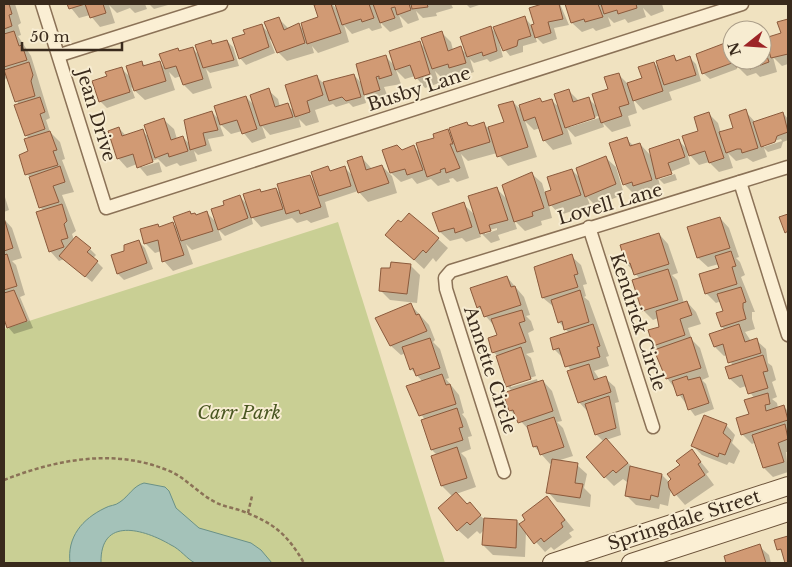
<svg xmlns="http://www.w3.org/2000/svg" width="792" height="567" viewBox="0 0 792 567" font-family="'Libre Baskerville',serif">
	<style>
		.green { fill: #c9cf94 }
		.water { fill: #a4c2b9; stroke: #6a9187 }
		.shadow { fill: #0003; fill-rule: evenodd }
		.building { fill: #d19a74; stroke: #8b5a3c }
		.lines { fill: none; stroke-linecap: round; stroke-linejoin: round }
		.street-casing { stroke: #8b7257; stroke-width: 15 }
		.secondary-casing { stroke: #6c533a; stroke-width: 20 }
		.path { stroke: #8b7257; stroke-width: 2.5; stroke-dasharray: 4 2.5; stroke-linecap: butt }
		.street { stroke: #fbefd4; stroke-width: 12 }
		.secondary { stroke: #fbefd4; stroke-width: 18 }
		.labels { text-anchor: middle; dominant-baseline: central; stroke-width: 4; stroke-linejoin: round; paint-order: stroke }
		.street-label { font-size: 18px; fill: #392a1c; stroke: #f7ecd1 }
		.park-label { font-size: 18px; font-style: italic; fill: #4a5722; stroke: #f7ecd1 }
	</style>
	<rect width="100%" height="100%" fill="#f0e2c0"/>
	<path class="green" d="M338 222 445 563H4V329Z"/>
	<path class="water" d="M144 483 165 487 169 491 176 508 199 528 251 543 261 550 272 563C260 563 202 566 195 563 187 559 180 549 171 545 144 529 100 516 101 563H70C67 537 82 519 105 508 110 505 115 506 120 502 129 496 133 486 144 483Z"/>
	<g class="shadow">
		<path d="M4 4H15L21 23 18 25 21 35 18 36 31 56 50 118 46 120 50 132 60 142 65 159 62 160 74 192 62 195 76 231 72 234 74 240 90 249 96 255 93 258 103 268 92 282 64 259 59 261 50 251 44 211 40 207 31 178 27 174 30 139 26 135 19 105 8 78 4 79Z"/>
		<path d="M68 4H145L147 9 135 13 130 8 117 13 109 5 115 23 100 27 90 15 79 18Z"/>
		<path d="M149 4H167L168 5 154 9Z"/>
		<path d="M323 4H332L338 10 336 4H373L376 6 375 4H451L453 8 436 13 437 16 423 18 416 11 419 20 408 24 399 15 403 27 390 32 380 22 382 28 372 31 369 28 352 34 344 25 349 42 318 53 312 46 314 53 287 61 278 52 272 39 270 40 275 53 246 65 240 58 246 34 262 26 270 34 279 19 289 29 298 24 305 31 319 18 316 6Z"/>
		<path d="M466 4H482L470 8Z"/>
		<path d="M546 4H560L569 25 554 28 557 39 543 44 535 36 537 42 523 46V52L510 56 499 42 503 57 490 62 487 59 474 63 470 59 474 72 460 77 457 74 442 78 435 71 439 83 425 88 415 76 405 79 396 70 401 84 384 87 389 100 374 104 364 93 366 103 353 107 349 103 336 107 333 104 315 110 319 122 306 126 299 119 301 127 270 135 262 126 266 138 252 143 242 131 231 134 219 123 224 136 208 139 212 151 198 155 194 151 197 161 180 166 177 163 166 167 158 159 142 164V167L159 162 162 172 147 176 137 164 127 168 118 158 119 128 126 136 142 131 150 138 164 120 174 129 177 139 183 137 190 145 212 112 220 121 246 97 255 106 268 90 278 99 280 107 287 105 295 112 316 76 323 83 354 75 362 84 385 56 394 65 420 43 426 49 441 32 451 42 453 50 460 48 468 55 491 28 498 35 525 18 532 26 535 24 531 9Z"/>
		<path d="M566 4H662L664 11 651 16 643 8 646 17 628 23 625 19 614 23 608 17 611 26 596 31 593 28 582 32 572 23Z"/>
		<path d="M788 20V64L782 66 773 57 777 72 760 77 756 73 747 76 736 65 737 69 710 79 703 73 725 45 732 52V60H762V37L764 39 782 34 779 23Z"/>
		<path d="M210 41 214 45 227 41 233 47 239 66 210 73 206 69 212 88 193 94 184 85 181 76 175 78 169 72 175 90 145 100 131 87 135 98 107 108 100 101 108 77 121 68 131 78 141 62 146 66 159 62 165 68 178 49 181 52 192 48 200 56Z"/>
		<path d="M674 57 678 61 689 57 696 64 701 81 669 92 672 100 643 110 633 99 637 113 628 116 631 126 612 132 603 123 604 127 575 137 567 128 572 144 553 150 544 140 540 128 534 130 525 121 537 157 508 166 497 153 468 161 461 154 469 178 457 182 453 178 449 179 450 182 438 186 431 179 417 184 412 178 401 182 391 173 401 151 414 147 421 154 436 139 448 131 453 136 470 127 483 124 488 128 506 122 513 102 522 111 540 100 543 103 551 100 560 108 569 91 579 101 588 98 598 108 618 74 628 84 643 79 654 63 660 69ZM601 115 602 117 570 127V125Z"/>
		<path d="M745 111 756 123 783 113 788 119V140L783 142 781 148 768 152 764 148 767 157 753 162 747 158 736 161 728 153 733 168 719 172 709 162 699 165 687 152 690 164 660 176V179L675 174 677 180 664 184 658 178 661 189 644 195 641 192 634 194 624 184 626 139 634 146 640 144 652 157 679 141 688 150 709 114 718 123 721 133 734 129ZM781 139 782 141 764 147V144Z"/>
		<path d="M362 158 372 169 382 166 392 176 397 193 368 202 358 191 325 202 329 217 311 223 307 220 297 223 292 218 261 227 251 216 253 224 225 236 218 229 222 240 192 250 186 244 193 264 173 271 164 261 161 251 155 253 145 243 157 225 160 228 173 224 179 229 190 212 196 216 207 213 216 222 226 206 240 197 247 204 260 190 263 193 276 189 282 195 310 177 316 183 327 168 332 172 344 167 354 177Z"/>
		<path d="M606 158 616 167 624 194 596 206 587 197 590 205 560 215 548 202 552 218 541 221 542 225 525 231 514 220 517 229 498 235 500 240 491 243 479 231 481 237 466 242 462 238 450 241 440 232 434 213 463 204 476 216 497 189 508 200 532 174 542 183 545 193 552 191 572 170 581 179ZM497 228V230L485 234V231Z"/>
		<path d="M4 194 9 210 4 212Z"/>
		<path d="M720 218 729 228 739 257 736 258 740 262 745 275 741 277 755 312H752V319L755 329 745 332 751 341 756 340 766 349 768 363 772 366 776 380 772 382 777 397 772 399 777 403 778 408 784 407 788 411V452H786L788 472 773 477 764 468 756 442 752 444 742 434 750 415 754 398 746 386 740 388 730 379 727 368 733 366 727 355 724 356 715 347 725 330 722 327 724 312 721 301 716 303 706 293 720 269 719 264 708 267 698 258Z"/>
		<path d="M4 219 12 228 22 258 12 261 16 265 25 295 20 297 33 328 14 334 8 327 4 310Z"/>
		<path d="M659 234 668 244 678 273 672 275 677 280 684 303 687 302 696 312 701 324 688 328 692 340 700 348 709 377 702 380 706 384 714 409 695 416 667 378 658 350 654 345 661 328 658 318 653 320 643 310 640 279 627 264Z"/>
		<path d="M387 235 438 239 448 248 436 262 433 258 424 269Z"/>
		<path d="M138 241 145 248 153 269 124 280 118 274 125 251Z"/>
		<path d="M571 256 581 265 587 284 583 285 586 296 584 297 589 301 609 356 606 357 609 366 594 371 600 380 605 378 615 387 619 402 615 403 621 435 606 440 632 467 662 475 669 482 692 451 709 472 706 474 714 485 685 505 671 489 668 506 660 504 659 509 636 505 626 495 629 480 627 482 623 479 614 486 605 477 604 442 596 434 588 412 579 402 571 371 564 359 554 349 569 333 559 322 554 307 543 298 537 280Z"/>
		<path d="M410 265 420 275 417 303 390 300 380 290 391 270Z"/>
		<path d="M507 277 524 297 530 315 526 316 531 321 534 330 528 333 534 352 526 354 531 358 536 376 511 384V387L537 379 538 383 543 381 552 391 562 421 557 422 563 428 573 456 557 461 577 465 587 474 584 488 591 495 590 507 557 502 548 492 552 463 550 464 534 446 530 431 510 410 512 391 507 386 498 356 493 352 498 336 495 327 478 307Z"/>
		<path d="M410 304 429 325 435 340 433 342 440 349 449 378 446 379 459 395 464 413 462 414 466 419 472 436 468 437 471 449 461 453 466 458 476 487 456 494 484 519 517 521 521 525 547 497 574 530 569 533 572 537 554 550 551 547 545 552 526 531 525 557 493 555 483 545 484 530 480 534 477 531 468 539 458 530 453 497 442 486 433 457 437 455 432 450 425 420 414 404 408 386 423 382 411 369 406 353 401 355 391 346 377 319Z"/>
		<path d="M726 425 735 435 732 443 740 451 734 464 729 462 727 465 702 455 692 445Z"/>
		<path d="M788 537V563H787L776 541Z"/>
		<path d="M759 546 769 555 771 563H728L725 556Z"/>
	</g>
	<g class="building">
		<path d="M4 4H9L12 14 9 15 12 26 4 29Z"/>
		<path d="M67 4H103L106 13 90 18 85 4 69 9Z"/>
		<path d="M319 4H331L341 33 307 44 301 23 318 17 314 5Z"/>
		<path d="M335 4H369L374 18 362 22 361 19 342 25Z"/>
		<path d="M373 4H409L411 10 397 15 395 7 391 8 395 18 380 23Z"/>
		<path d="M411 4H427L428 7 412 9Z"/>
		<path d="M542 4H559L563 19 548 22 551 33 535 38 531 25 534 24 529 8Z"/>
		<path d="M565 4H598L603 17 585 22 584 19 571 23Z"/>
		<path d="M601 4H636L637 8 618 14 617 10 604 14Z"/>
		<path d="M525 16 531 36 518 40 517 46 503 51 493 27Z"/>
		<path d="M279 17 284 30 299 23 305 43 277 53 264 22Z"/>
		<path d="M788 19V54L771 58 765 38 781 33 777 22Z"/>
		<path d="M262 24 269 47 239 59 232 38 245 34 243 30Z"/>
		<path d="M491 26 497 51 483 56 482 52 467 57 460 37Z"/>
		<path d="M14 31 19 46 22 45 27 60 4 67V34Z"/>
		<path d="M442 31 448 51 461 46 466 63 449 68 448 64 432 69 421 38Z"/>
		<path d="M732 37V55L727 39Z"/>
		<path d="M211 40 212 44 227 40 234 60 203 68 195 45Z"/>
		<path d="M420 41 430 74 415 79 410 65 395 70 389 51Z"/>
		<path d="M762 42 769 62 750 69 748 64 736 67 734 60H762Z"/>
		<path d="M725 43 732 63 702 74 696 54Z"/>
		<path d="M193 47 203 79 183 85 176 66 165 69 159 54 178 48 179 51Z"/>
		<path d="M386 55 392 75 379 79V76L376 77 380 90 364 95 356 64Z"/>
		<path d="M674 55 676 61 690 56 696 75 664 85 656 61Z"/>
		<path d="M142 61 143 66 160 61 166 81 134 91 126 66Z"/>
		<path d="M29 62 33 75 31 81 35 96 15 102 4 70Z"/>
		<path d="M654 62 663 91 633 101 627 83 642 78 638 67Z"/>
		<path d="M122 67 130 92 99 102 92 81 107 76 105 72Z"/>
		<path d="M619 73 629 104 619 107 622 116 601 123 592 94 608 89 604 77Z"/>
		<path d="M354 74 361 97 346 101 342 97 329 101 323 82Z"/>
		<path d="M317 75 323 95 307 101 310 112 295 117 285 85Z"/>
		<path d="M269 88 275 107 288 103 293 117 260 126 250 95Z"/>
		<path d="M569 89 573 102 589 97 595 118 565 128 554 94Z"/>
		<path d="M246 96 257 129 242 134 237 120 220 125 214 106Z"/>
		<path d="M40 97 45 112 40 114 45 129 25 136 14 105Z"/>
		<path d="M540 98 542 102 552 99 563 134 543 141 535 117 524 121 519 105Z"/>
		<path d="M513 101 528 147 497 157 488 127 504 122 498 105Z"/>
		<path d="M746 109 758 148 742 153 741 149H737L726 153 719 132 733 128 729 115Z"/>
		<path d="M212 111 218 130 203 133 206 145 190 150 184 120Z"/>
		<path d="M709 112 724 158 709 163 705 151 689 156 682 136 698 131 694 117Z"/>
		<path d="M783 112 788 132 777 136 775 142 761 147 753 122Z"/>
		<path d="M164 118 171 140 183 136 188 151 169 157 168 153 155 158 144 125Z"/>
		<path d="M467 122 468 125 472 126 484 122 490 142 457 152 449 128Z"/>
		<path d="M119 127 122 136 143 129 153 162 137 168 133 154 117 159 108 131Z"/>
		<path d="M448 129 453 144H450L460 168 446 173 445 168 440 170 441 172 427 177 416 143 434 138 433 134Z"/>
		<path d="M50 131 57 150 53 151 58 165 25 175 19 155 28 151 24 139Z"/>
		<path d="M627 137 630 146 640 143 652 180 633 186 632 182 623 185 609 143Z"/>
		<path d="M679 139 685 157 668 163 672 174 656 179 649 149Z"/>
		<path d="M397 145 402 150 414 145 423 170 407 175 405 169 390 173 382 150Z"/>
		<path d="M362 156 366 170 382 165 389 183 358 193 347 161Z"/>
		<path d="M606 156 616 184 585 197 576 168Z"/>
		<path d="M60 166 65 182 53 186 59 202 39 208 29 177Z"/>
		<path d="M328 166 330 171 345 166 351 186 319 196 311 172Z"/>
		<path d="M572 169 581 195 549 206 545 192 551 190 547 177Z"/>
		<path d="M532 172 544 208 532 212 533 216 514 222 502 185Z"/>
		<path d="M310 175 321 207 300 214 299 210 286 214 277 184Z"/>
		<path d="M497 187 508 220 489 225 491 231 480 234 468 196Z"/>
		<path d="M276 188 283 209 251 218 243 194 260 189 261 192Z"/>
		<path d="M240 195 248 218 218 230 211 209 224 205 223 201Z"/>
		<path d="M464 202 472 227 455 233 454 228 439 232 432 213Z"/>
		<path d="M62 204 67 221 64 224 68 238 61 240 64 247 49 252 36 212Z"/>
		<path d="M190 211 191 214 195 213 196 215 207 211 213 231 181 241 173 217Z"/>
		<path d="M409 213 439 238 426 253 423 250 414 260 385 235 398 220 401 222Z"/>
		<path d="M788 214V231L785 233 779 217Z"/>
		<path d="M720 217 730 248 697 258 687 227Z"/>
		<path d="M4 218 13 248 4 251Z"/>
		<path d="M173 222 184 255 162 262 158 240 144 244 140 229 158 224 159 227Z"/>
		<path d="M659 233 669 264 634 275 630 263 626 264 620 245Z"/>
		<path d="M76 236 91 248 87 252 98 261 85 277 59 256Z"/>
		<path d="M139 240 147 263 117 274 111 255 124 251V245Z"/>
		<path d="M731 251 736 266 732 267 737 284 705 294 699 274 719 268 715 256Z"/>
		<path d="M7 254 17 286 4 290V255Z"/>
		<path d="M572 254 578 274 574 275 578 287 542 298 534 267Z"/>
		<path d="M391 262 411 264 407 294 379 291 381 268H390Z"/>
		<path d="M668 269 678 300 642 311 632 280Z"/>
		<path d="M507 276 511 287 515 286 521 305 484 317 480 306 477 308 470 288Z"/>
		<path d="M741 287 746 302 743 303V308L746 319 721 327 716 313 723 311 717 294Z"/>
		<path d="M14 290 27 321 7 328 4 319V293Z"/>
		<path d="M580 290 589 322 564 330 562 321 558 323 551 300Z"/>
		<path d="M687 301 692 315 680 319 685 335 653 346 648 330 659 327 656 311Z"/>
		<path d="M411 303 416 315 419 314 427 331 390 346 375 318Z"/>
		<path d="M522 310 525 321 519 323 526 342 492 353 488 338 497 335 491 319Z"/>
		<path d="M593 324 600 346 597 347 600 357 565 367 559 348 553 350 550 338Z"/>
		<path d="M739 324 745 342 757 338 761 353 728 363 723 344 714 347 709 334Z"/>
		<path d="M691 337 701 368 666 379 654 350Z"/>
		<path d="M430 338 440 368 416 376 413 368 410 370 402 347Z"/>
		<path d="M521 347 531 379 506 387 496 356Z"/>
		<path d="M763 355 768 371 763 372 768 388 748 394 742 375 729 379 725 367Z"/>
		<path d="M589 364 594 380 606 376 611 392 578 403 567 371Z"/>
		<path d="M442 374 446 385 450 384 456 404 419 416 406 386Z"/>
		<path d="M687 376 688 380 700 377 709 403 688 410 683 394 677 396 672 381Z"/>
		<path d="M543 380 553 411 518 423 513 410 509 411 503 393Z"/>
		<path d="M768 393 770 404 765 405 766 411 784 405 788 420 741 435 736 418 749 414 744 400Z"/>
		<path d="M609 396 616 428 595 435 585 404Z"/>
		<path d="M457 408 463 427 459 428 463 440 431 450 421 420Z"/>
		<path d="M704 415 727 424 723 433 731 440 725 455 719 453 718 457 691 446Z"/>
		<path d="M554 417 564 447 540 455 537 446 533 447 527 426Z"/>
		<path d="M785 424 788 439 778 443 784 462 763 468 752 435Z"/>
		<path d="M606 438 628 463 616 473 613 470 604 478 586 457Z"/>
		<path d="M457 447 467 478 441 486 431 456Z"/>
		<path d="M692 449 701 462 698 464 705 475 674 496 669 488 668 482 671 479 667 474 680 465 676 461Z"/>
		<path d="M552 459 578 463 575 483 583 484 580 498 546 493Z"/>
		<path d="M630 466 662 474 658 497 651 495 650 500 625 496Z"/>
		<path d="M456 492 467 504 470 502 481 515 470 525 467 522 457 531 438 508Z"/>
		<path d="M547 496 565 520 561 523 563 527 544 542 541 538 534 544 519 524 525 520 522 515Z"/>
		<path d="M484 518 517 520 516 548 482 545Z"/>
		<path d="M788 536V563H785L781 549 777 550 774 540Z"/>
		<path d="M760 544 766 563H726L724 556Z"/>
	</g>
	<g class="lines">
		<defs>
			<g id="street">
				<path d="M42 4 106 208 742 4"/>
				<path d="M60 55 221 4"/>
				<path d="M740 182 788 335"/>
				<path d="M589 227 653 427"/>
				<path d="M504 472 446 289 445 278 451 271 788 167"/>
			</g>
			<g id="secondary">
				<path d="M552 563 788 486"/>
				<path d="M631 563 788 512"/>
			</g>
		</defs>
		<use href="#street" class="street-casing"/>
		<use href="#secondary" class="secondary-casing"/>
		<g class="path">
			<path d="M4 480C55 460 113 448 167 470 186 477 198 494 217 503 225 507 234 508 242 511 274 523 287 534 304 563"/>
			<path d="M248 513 252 496"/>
		</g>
		<use href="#street" class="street"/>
		<use href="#secondary" class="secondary"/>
	</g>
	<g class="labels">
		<g class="street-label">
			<text transform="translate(419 89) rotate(-18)">Busby Lane</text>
			<text transform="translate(96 115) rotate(73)">Jean Drive</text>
			<text transform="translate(610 204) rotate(-16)">Lovell Lane</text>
			<text transform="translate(638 322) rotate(72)">Kendrick Circle</text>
			<text transform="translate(490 370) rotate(72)">Annette Circle</text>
			<text transform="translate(684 520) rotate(-18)">Springdale Street</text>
		</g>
		<g class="park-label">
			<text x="239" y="413">Carr Park</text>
		</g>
	</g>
	<rect width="792" height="567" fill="none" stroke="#392a1c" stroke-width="10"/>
	<g transform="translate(747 45) rotate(253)"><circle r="24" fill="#f7ecd1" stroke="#ab9e89"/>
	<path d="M0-4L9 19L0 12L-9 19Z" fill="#9d2426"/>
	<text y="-8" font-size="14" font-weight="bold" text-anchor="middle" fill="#392a1c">N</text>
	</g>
	<path d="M22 42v8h100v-8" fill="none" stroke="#392a1c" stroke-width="2.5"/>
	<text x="30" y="42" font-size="15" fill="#392a1c" stroke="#f7ecd1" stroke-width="4" paint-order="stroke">50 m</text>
</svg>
